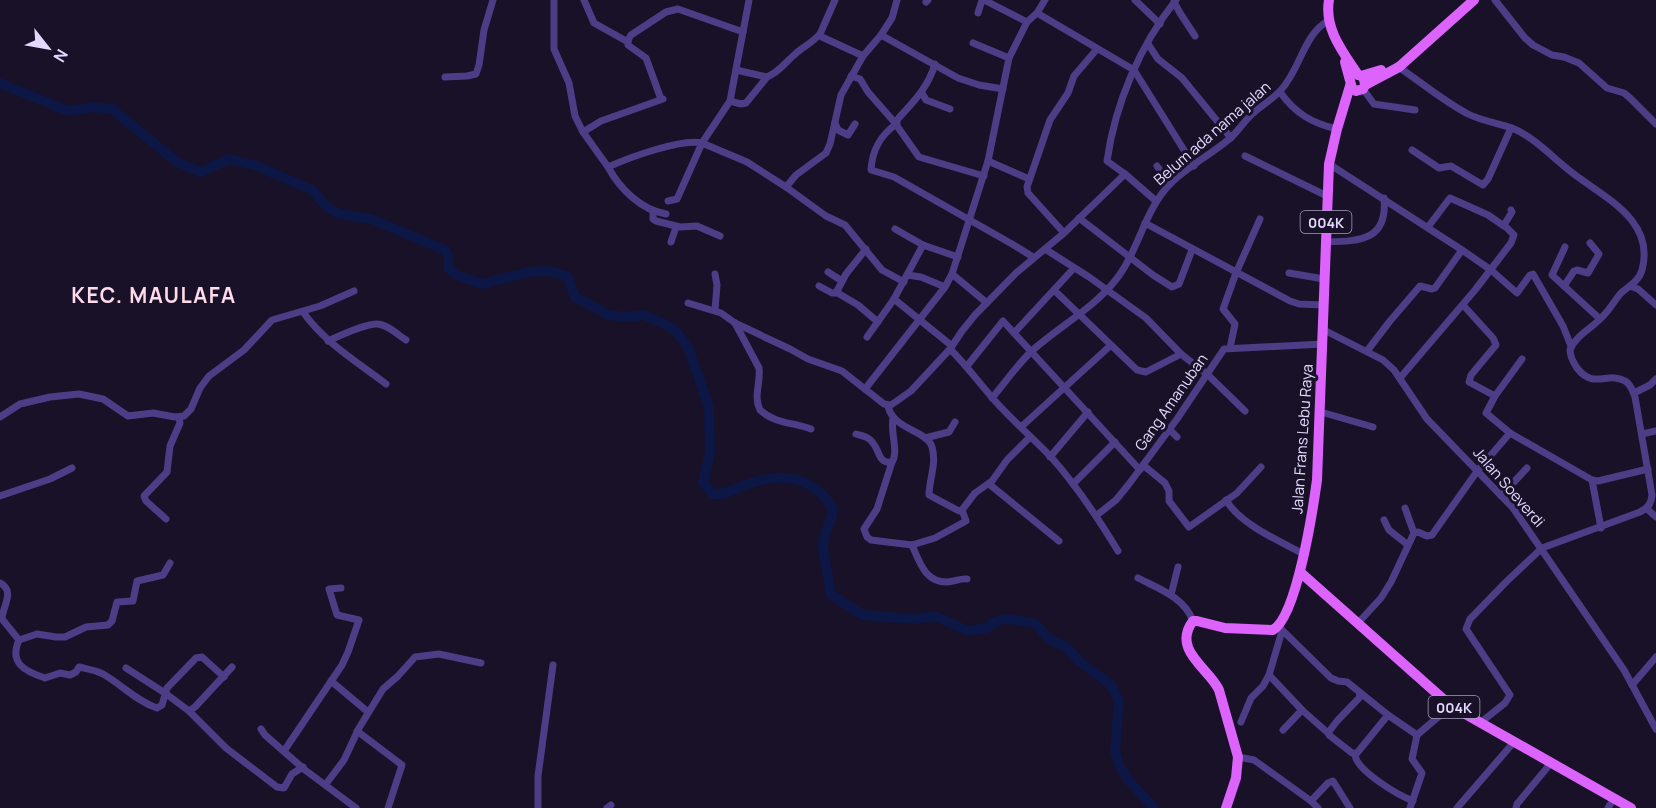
<svg xmlns="http://www.w3.org/2000/svg" width="1656" height="808" viewBox="0 0 1656 808" font-family="Manrope,sans-serif">
	<style>
		.lines { fill: none; stroke-linecap: round; stroke-linejoin: round }
		.river { stroke: #0c1746; stroke-width: 10 }
		.minor { stroke: #4c3d86; stroke-width: 7 }
		.primary { stroke: #dc63fb; stroke-width: 10 }
		.labels { text-anchor: middle; dominant-baseline: central; stroke-width: 6; stroke-linejoin: round; paint-order: stroke }
		.shield { fill: #191128; stroke: #a69dbe; stroke-width: 1.5 }
		.shield-label { font-size: 14px; font-weight: bold; fill: #e3d9fe }
		.street-label { font-size: 15px; fill: #e3d9fe; stroke: #191128 }
		.district-label { font-size: 21px; font-weight: bold; letter-spacing: 1.5px; fill: #fedbeb; stroke: #191128 }
	</style>
	<rect width="100%" height="100%" fill="#191128"/>
	<g class="lines">
		<path class="river" d="M0 83 68 111 92 107 112 109 177 162 201 172 229 159 257 166 312 190 327 207 340 214 371 219 445 250 449 258V269L459 276 482 284 529 272 548 271 567 276 575 297 609 315 625 317 644 315 662 323 675 330 688 347 709 407 710 454 703 482 713 494C723 495 727 492 735 489 760 479 788 471 811 486 821 492 828 499 833 509 832 522 823 533 823 546 824 562 830 578 830 594L863 615 914 619 935 616 968 631 987 628 994 622 1005 619 1019 620 1036 624 1049 639 1066 647 1080 662 1111 685 1119 701 1115 751 1120 767 1129 781 1154 808"/>
		<g class="minor">
			<path d="M554 0V49L569 83 575 116 583 132 608 167C628 158 682 138 702 143L730 101 749 0"/>
			<path d="M584 0 594 23 628 42"/>
			<path d="M835 0 820 34 822 37 863 56"/>
			<path d="M984 0 1027 22"/>
			<path d="M1135 0 1160 24"/>
			<path d="M1495 0 1525 38 1533 45 1552 55 1564 57 1579 63 1607 88 1624 93 1630 98 1656 124"/>
			<path d="M926 2 928 0"/>
			<path d="M1174 2 1180 13 1195 36"/>
			<path d="M978 13 982 0"/>
			<path d="M1037 13 1045 0"/>
			<path d="M881 35 958 78 979 85 1003 89"/>
			<path d="M973 43 1009 58"/>
			<path d="M1148 44 1158 59 1182 78 1231 138"/>
			<path d="M935 64C928 88 913 102 897 120V126L919 157 984 176"/>
			<path d="M1397 66C1421 82 1443 101 1468 114 1482 121 1498 123 1512 128 1534 137 1552 157 1570 171 1601 196 1656 219 1642 270 1639 281 1629 286 1621 293 1614 301 1609 311 1601 318 1591 329 1575 336 1570 350 1570 357 1573 362 1577 368 1594 390 1607 371 1625 381 1631 384 1633 392 1635 397L1652 495C1651 504 1648 508 1640 512L1542 548 1507 581 1470 619 1466 629 1510 695 1505 703 1480 723"/>
			<path d="M736 70 767 77C779 72 784 64 793 56 802 47 811 44 820 34"/>
			<path d="M851 76 860 79 868 92 896 124C880 136 872 150 871 170L894 177 1012 244 1033 257"/>
			<path d="M445 77 467 76 476 74 479 65 484 30 493 0"/>
			<path d="M1363 89 1374 104 1415 110"/>
			<path d="M1280 92C1295 113 1311 123 1337 129"/>
			<path d="M922 93 926 100 950 109"/>
			<path d="M661 99 646 58 628 45V40L631 35 666 12 678 9 743 32"/>
			<path d="M730 101 741 104 746 103 767 77"/>
			<path d="M835 123 838 130 848 135 855 124"/>
			<path d="M583 132 601 121 663 99"/>
			<path d="M1412 150 1439 168 1451 166 1483 185 1488 179 1511 128"/>
			<path d="M1245 156 1327 196"/>
			<path d="M988 161 1029 179"/>
			<path d="M1329 164 1462 250 1491 270 1517 293 1530 275 1533 274 1563 326 1571 346"/>
			<path d="M1157 166 1170 184"/>
			<path d="M608 167C620 189 641 210 666 214"/>
			<path d="M1125 174 1156 201"/>
			<path d="M786 187 796 175 826 153 830 144 841 95 863 56 881 35 892 18 897 0"/>
			<path d="M668 201 677 199 702 143 747 162 786 187 826 216 845 225 882 270 904 282"/>
			<path d="M653 212V219L656 221 680 227 697 226 720 236"/>
			<path d="M1079 218 1153 275 1172 287 1179 284 1192 250"/>
			<path d="M1145 223 1290 301 1299 304 1324 305"/>
			<path d="M1428 227 1450 198 1488 215 1504 226"/>
			<path d="M895 229 923 245"/>
			<path d="M1064 233 1028 193 1027 187 1050 120 1068 93 1074 76 1097 49"/>
			<path d="M671 242 676 227"/>
			<path d="M1325 242C1360 241 1388 241 1384 198"/>
			<path d="M1565 247 1552 275 1600 319"/>
			<path d="M1045 249 1089 277 1146 318 1181 354 1208 375 1245 411"/>
			<path d="M828 272 842 281"/>
			<path d="M1289 273 1324 279"/>
			<path d="M952 274 987 303"/>
			<path d="M907 275 921 277 945 287"/>
			<path d="M819 286 832 293H836L846 274 866 249"/>
			<path d="M1564 286 1574 271 1577 270 1588 273 1599 254 1590 243"/>
			<path d="M1630 286 1638 289 1656 305"/>
			<path d="M1055 291 1137 370 1146 372 1181 354"/>
			<path d="M836 292 858 305 878 322"/>
			<path d="M894 299 952 346"/>
			<path d="M688 303 721 313 735 323 790 349 808 359 842 371 884 404 891 405 911 391 950 349 962 331 975 315 1016 273 1064 233 1125 174 1107 161C1115 104 1140 45 1176 0"/>
			<path d="M1463 305 1493 338 1496 345 1471 375 1469 382 1495 396 1486 413 1510 433"/>
			<path d="M715 310 717 285 715 274"/>
			<path d="M303 312C325 343 356 361 386 384"/>
			<path d="M735 323 759 368C761 383 753 396 760 410 775 424 793 422 811 429"/>
			<path d="M1324 330 1383 360 1394 370 1427 419 1513 508 1624 670 1656 729"/>
			<path d="M1014 333 1074 268"/>
			<path d="M867 337 894 299 923 245 958 257"/>
			<path d="M328 341C341 335 364 324 377 324 387 324 398 335 406 340"/>
			<path d="M1230 348 1235 324 1223 309 1236 273 1260 219"/>
			<path d="M950 349C967 366 980 384 996 402 1013 421 1033 438 1051 457 1077 486 1098 518 1118 551"/>
			<path d="M1367 351 1390 321 1420 286 1432 289 1435 288 1462 250"/>
			<path d="M967 366 1003 321 1140 470"/>
			<path d="M1400 378 1475 290 1511 243 1514 235 1504 225 1512 212 1511 210"/>
			<path d="M865 389 945 287 952 274 988 161 1009 58 1027 22 1037 13 1134 70 1194 166"/>
			<path d="M1634 393 1650 385 1656 379"/>
			<path d="M1495 396 1522 359"/>
			<path d="M992 398C1006 382 1018 363 1034 349 1060 326 1092 309 1114 282 1139 252 1143 212 1170 184 1187 167 1210 155 1228 140 1237 133 1242 124 1250 116 1259 107 1272 100 1281 90 1301 68 1303 35 1329 20"/>
			<path d="M888 406C893 430 927 430 932 447 937 464 929 479 929 495L959 511 962 510 975 493 992 481 1007 460 1030 437"/>
			<path d="M1321 412 1373 427"/>
			<path d="M0 417 20 404 50 397 79 394 103 399 128 416 153 413 175 417 184 416 191 409 200 388 209 376 244 350 272 320 320 306 354 291"/>
			<path d="M1021 427 1110 346"/>
			<path d="M1169 429 1177 437"/>
			<path d="M856 434C863 436 869 437 873 443 880 451 878 464 892 462 899 452 890 432 893 418"/>
			<path d="M1642 434 1656 431"/>
			<path d="M925 438 949 432 955 422"/>
			<path d="M1050 457 1088 412"/>
			<path d="M892 462 877 509 864 529 867 537 871 540 912 545 935 538 966 521 962 510"/>
			<path d="M1143 465 1165 483 1169 491V501L1189 527 1237 493 1261 467"/>
			<path d="M1592 480 1601 528"/>
			<path d="M989 484 1059 541"/>
			<path d="M1073 484 1115 442"/>
			<path d="M0 496 50 479 72 468"/>
			<path d="M1501 496 1527 468"/>
			<path d="M1226 500C1240 524 1279 541 1304 554"/>
			<path d="M1405 508 1414 533"/>
			<path d="M1647 509 1656 517"/>
			<path d="M1097 515 1116 500 1129 484 1177 419 1224 349 1323 344"/>
			<path d="M166 519 146 501 144 496 167 472 170 446 180 423 179 417"/>
			<path d="M1384 520 1389 530 1408 545"/>
			<path d="M912 545C920 563 925 582 947 582 954 582 960 578 967 579"/>
			<path d="M170 563 163 575 137 581 133 601 117 602 112 621 108 625 86 627 65 637H56L37 634 19 640C9 663 24 671 45 678L60 673 70 675 76 672 79 667C87 669 95 670 103 674 121 684 136 701 157 708L162 705 167 688 196 658 202 657 224 677"/>
			<path d="M1138 578C1159 589 1184 597 1193 621"/>
			<path d="M0 583C16 591 2 607 2 619L19 640"/>
			<path d="M1171 595 1178 567"/>
			<path d="M1358 623 1381 598 1391 582 1414 533 1418 532 1427 536 1432 535 1478 470 1510 433 1592 480 1598 481 1648 469"/>
			<path d="M1279 627 1331 678 1338 681 1347 682 1388 715 1417 735"/>
			<path d="M126 668 165 693 189 711 195 707 232 667"/>
			<path d="M1269 675 1302 710 1283 730"/>
			<path d="M331 681 368 712"/>
			<path d="M1632 685 1656 657"/>
			<path d="M1360 693 1359 698 1337 721 1328 733 1329 735 1352 753H1357L1388 715"/>
			<path d="M1302 710 1328 733"/>
			<path d="M189 711 226 748 277 787 284 788 292 774 303 767"/>
			<path d="M1241 722 1251 698 1263 686 1269 675 1282 631"/>
			<path d="M261 729 265 735 305 770 356 808"/>
			<path d="M357 731 402 765 388 808"/>
			<path d="M1417 735 1451 706"/>
			<path d="M284 751 342 665 348 652 359 620 337 615 329 589 341 588"/>
			<path d="M1355 754C1355 770 1398 795 1413 801"/>
			<path d="M1238 757 1254 760 1311 801"/>
			<path d="M326 784 344 760 359 728 383 689 398 676 415 657 439 654 481 663"/>
			<path d="M538 808V776L553 665"/>
			<path d="M607 808 611 805"/>
			<path d="M1318 808 1311 801 1328 783 1333 781 1350 808"/>
			<path d="M1410 808 1422 773 1412 759 1417 735"/>
			<path d="M1457 808 1514 742"/>
			<path d="M1516 808 1517 804 1551 763"/>
			<path d="M1608 808 1614 798"/>
		</g>
		<g class="primary">
			<path d="M1329 0C1324 29 1343 52 1358 75"/>
			<path d="M1345 62 1352 88 1356 91 1363 89 1365 85 1364 79"/>
			<path d="M1361 76 1381 70"/>
			<path d="M1365 85 1399 67 1474 0"/>
			<path d="M1300 572 1451 706 1631 808"/>
			<path d="M1226 808 1236 778 1238 757 1219 690C1210 669 1171 650 1193 621H1197L1225 628 1273 630C1297 616 1313 509 1317 480L1329 164 1337 129 1350 86"/>
		</g>
	</g>
	<g class="labels">
		<g class="shield">
			<rect x="1300.5" y="211" width="51" height="22" rx="4.5"/>
			<rect x="1428.5" y="696" width="51" height="22" rx="4.5"/>
		</g>
		<g class="shield-label">
			<text x="1326" y="222">004K</text>
			<text x="1454" y="707">004K</text>
		</g>
		<g class="street-label">
			<text transform="translate(1212 133) rotate(-41)">Belum ada nama jalan</text>
			<text transform="translate(1171 402) rotate(-55)">Gang Amanuban</text>
			<text transform="translate(1302 439) rotate(-86)">Jalan Frans Lebu Raya</text>
			<text transform="translate(1509 487) rotate(49)">Jalan Soeverdi</text>
		</g>
		<g class="district-label">
			<text x="154" y="295">KEC. MAULAFA</text>
		</g>
	</g>
	<g transform="translate(48 48) rotate(121)" stroke="#191128" stroke-width="4.5" paint-order="stroke">
	<path d="M0-4.5L10 22L0 15L-10 22Z" fill="#e3d9fe"/>
	<text y="-9" font-size="16" font-weight="bold" text-anchor="middle" fill="#e3d9fe">N</text>
	</g>
</svg>
